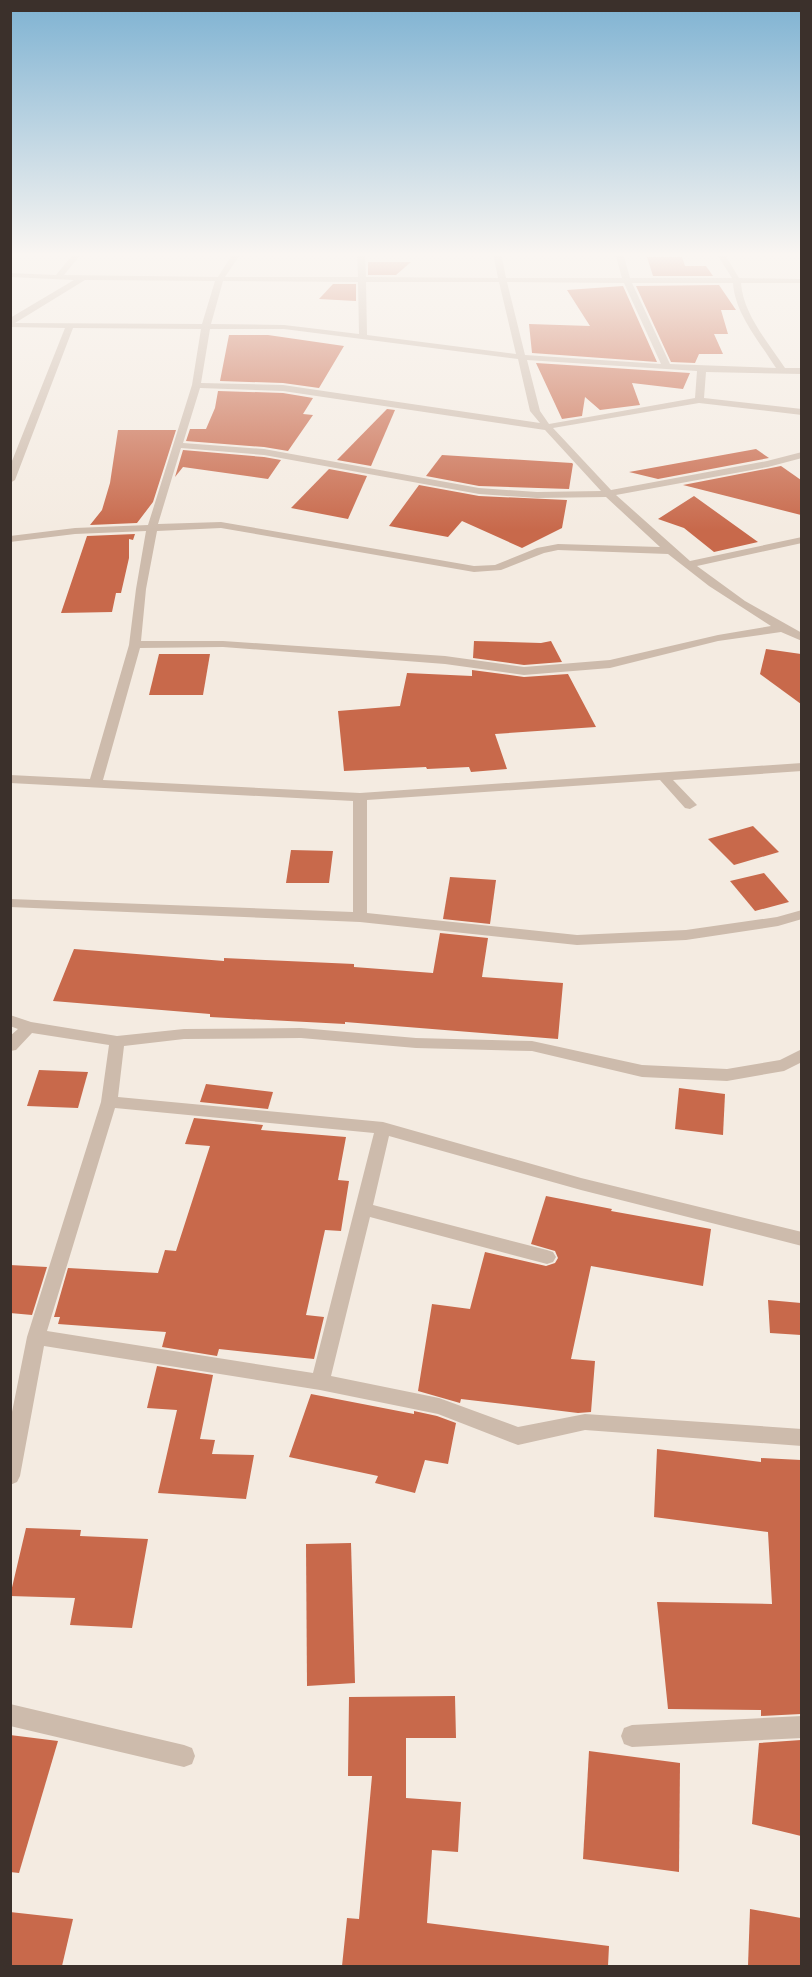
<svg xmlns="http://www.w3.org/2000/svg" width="812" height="1977" viewBox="0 0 812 1977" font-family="'Noto Sans',sans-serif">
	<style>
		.building { fill: #c8694b }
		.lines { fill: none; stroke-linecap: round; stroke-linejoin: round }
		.minor { fill: #cdbbac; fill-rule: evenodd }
	</style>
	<rect width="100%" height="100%" fill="#f4ebe1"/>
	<g class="building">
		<path d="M647 257H682L685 266H706L713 276H653Z"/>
		<path d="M368 262H411L396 275H368Z"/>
		<path d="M333 284H356V301L319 299Z"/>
		<path d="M719 285 736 310H721L728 334H714L723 354H699L695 363 671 362 636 286Z"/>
		<path d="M623 286 657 362 532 353 529 324 590 326 567 290Z"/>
		<path d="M229 335H268L344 346 319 388 283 383 220 381Z"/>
		<path d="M536 363 690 373 683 389 632 383 640 405 600 410 585 397 582 416 562 419Z"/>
		<path d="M218 391 283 393 313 398 303 414 313 415 288 451 264 447 186 441 190 429H206L215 408Z"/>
		<path d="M387 409 395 410 371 466 337 460Z"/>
		<path d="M118 430H176L153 502 137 523 90 525 102 510 110 483Z"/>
		<path d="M756 449 769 458 658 479 629 472Z"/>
		<path d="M183 450 264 457 281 460 268 479 183 467 175 477Z"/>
		<path d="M442 455 572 463 573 464 569 489 479 486 426 476Z"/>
		<path d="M781 466 801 480V515L683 485Z"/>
		<path d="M329 469 367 476 348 519 291 508Z"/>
		<path d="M419 485 479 496 567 500 562 528 522 548 462 521 448 537 389 526Z"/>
		<path d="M694 496 758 542 714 552 684 528 658 519Z"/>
		<path d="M135 534 133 540 129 539V558L124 580 121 593H116L112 612 61 613 87 536Z"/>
		<path d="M474 641 541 643 551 641 562 662 524 665 473 658Z"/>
		<path d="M766 649 801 654V704L760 674Z"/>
		<path d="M159 654H210L203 695H149Z"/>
		<path d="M472 670 524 677 568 674 596 727 495 734 507 769 471 772 469 767 427 769 426 767 344 771 338 711 400 706 407 673 472 676Z"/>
		<path d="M753 826 779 852 734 865 708 839Z"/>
		<path d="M291 850 333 851 329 883H286Z"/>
		<path d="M764 873 789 902 755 911 730 881Z"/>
		<path d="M450 877 496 880 490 924 443 919Z"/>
		<path d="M440 933 488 938 482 977 563 983 558 1039 345 1022V1024L210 1017V1014L53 1001 74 949 224 961V958L354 964V967L433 973Z"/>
		<path d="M39 1070 88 1072 78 1108 27 1106Z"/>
		<path d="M206 1084 273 1092 268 1109 200 1102Z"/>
		<path d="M679 1088 725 1094 723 1135 675 1129Z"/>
		<path d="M194 1118 263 1125 261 1130 346 1137 338 1180 349 1181 341 1231 325 1230 306 1315 324 1317 314 1359 219 1349 217 1356 162 1347 166 1332 58 1324 60 1317H54L68 1268 158 1273 165 1250 176 1251 210 1146 185 1144Z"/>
		<path d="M546 1196 612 1209 611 1211 711 1229 703 1286 591 1266 571 1359 595 1361 591 1412 578 1413 461 1399 460 1403 418 1391 432 1304 470 1309 485 1252 546 1266 555 1263 558 1258 555 1251 531 1244Z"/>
		<path d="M10 1265 47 1267 32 1315 10 1313Z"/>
		<path d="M768 1300 801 1303V1335L770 1333Z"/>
		<path d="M157 1366 213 1375 200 1439 215 1440 212 1454 254 1455 246 1499 158 1493 177 1410 147 1408Z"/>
		<path d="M311 1394 414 1414V1411L437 1416 456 1423 448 1464 425 1460 415 1493 375 1483 378 1476 289 1457Z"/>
		<path d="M657 1449 761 1462V1458L801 1460V1714L761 1716V1710L668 1709 657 1602 772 1604 768 1532 654 1517Z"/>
		<path d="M26 1528 81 1530 80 1536 148 1539 132 1628 70 1625 75 1598 10 1596Z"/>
		<path d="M351 1543 355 1683 307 1686 306 1544Z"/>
		<path d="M455 1696 456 1738H406V1798L461 1802 458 1852 432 1850 427 1923 609 1946 608 1966H342L347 1918 359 1919 372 1776H348L349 1697Z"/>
		<path d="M10 1735 58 1741 19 1873 10 1872Z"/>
		<path d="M801 1740V1836L752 1824 759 1743Z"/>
		<path d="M589 1751 680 1763 679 1872 583 1859Z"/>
		<path d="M750 1909 801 1918V1966H748Z"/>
		<path d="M10 1912 73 1919 62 1966H10Z"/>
	</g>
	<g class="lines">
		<g class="minor">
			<path d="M74 253H82L64 275 218 277 233 253H241L225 277H358L357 253H365L366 277 498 278 493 253H501L506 278H622L615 253H623L630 278H732L716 253H724L739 278 802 279V283H741C743 314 768 342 785 368H802V374L706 372 704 398 802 409V415L699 403 553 428 611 490 767 461 802 452V458L768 467 616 495 690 561 802 537V543L697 566 745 601 802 633V641L781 632 718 641 610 668 524 675 445 664 223 647 140 648 103 780 360 793 802 763V771L673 780 697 805 690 809 685 808 660 780 367 800V913L577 935 686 930 777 917 802 910V919L778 926 686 940 577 945 360 922 10 907V899L353 912V801L10 783V775L90 779 129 645 136 589 146 531 75 534 10 542V536L75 528 148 525 192 385 201 329 73 328 15 480 10 483V466L65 328 10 327V318L74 280 10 277V273L56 275ZM85 280 215 281 202 324 15 323ZM223 281 358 282 359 334 284 325 211 324ZM366 282H499L516 354 367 335ZM507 282 624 283 661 364 525 355ZM632 283H733C735 314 760 342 776 368L670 364ZM210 329H284L518 359 530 411 540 423 283 385 201 383ZM527 360 697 371 695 398 549 424 540 411ZM200 388 283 391 545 430 601 491 537 492 479 488 264 449 183 443ZM181 448 264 455 479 494 537 498 606 497 660 547 558 544 537 548 495 565 474 566 221 522 158 524ZM221 528 474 572 501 570 544 553 558 550 668 554 709 586 771 626 718 635 610 660 524 667 445 656 223 641H141L146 589 157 531Z"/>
			<path d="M10 1015 31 1022 117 1036 184 1029 301 1028 416 1038 532 1041 642 1065 727 1069 780 1060 802 1049V1062L784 1071 727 1081 642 1077 532 1051 416 1048 301 1038 184 1039 124 1046 118 1097 383 1122 581 1178 802 1232V1246L581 1190 389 1136 373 1205 547 1250 553 1252 556 1257 553 1262 547 1264 370 1217 331 1376 439 1398 518 1427 585 1414 802 1429V1446L585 1430 518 1445 438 1414 320 1390 44 1346 20 1476 17 1482 10 1485V1422L27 1337 101 1102 109 1045 32 1033 16 1050 10 1051V1036L18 1029 10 1026ZM115 1108 374 1133 313 1373 47 1331Z"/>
			<path d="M10 1704 184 1745 192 1748 195 1756 192 1764 184 1767 10 1726Z"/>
			<path d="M802 1716V1738L632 1747 624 1744 621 1736 624 1728 632 1725Z"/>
		</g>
	</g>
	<linearGradient id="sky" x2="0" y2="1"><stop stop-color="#7eb2d2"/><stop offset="0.48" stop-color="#faf6f2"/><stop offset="1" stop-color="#faf6f2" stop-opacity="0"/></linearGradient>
	<rect width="812" height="530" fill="url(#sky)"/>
	<rect width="812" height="1977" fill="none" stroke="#3b302b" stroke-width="24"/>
</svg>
